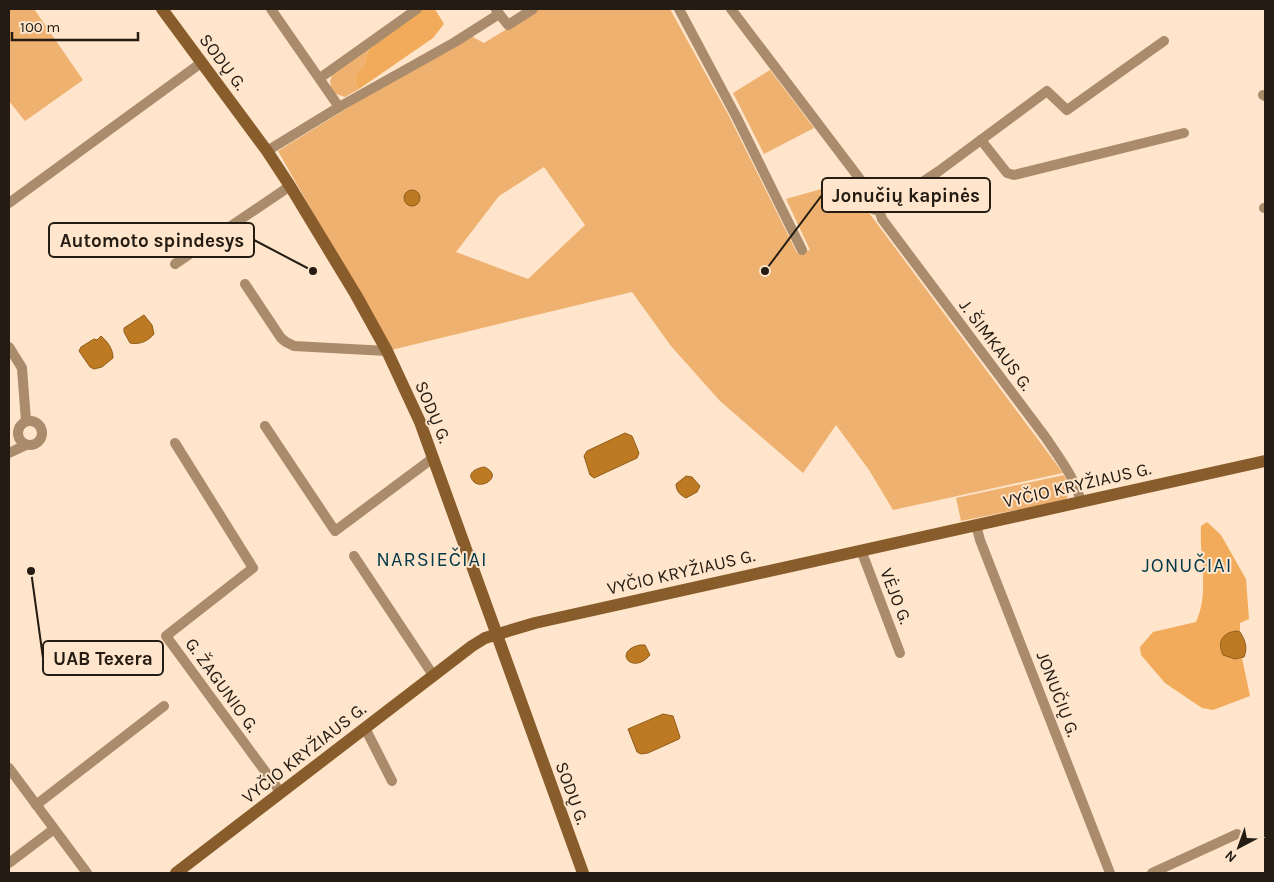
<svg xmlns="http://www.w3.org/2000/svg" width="1274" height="882" viewBox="0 0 1274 882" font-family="Karla,sans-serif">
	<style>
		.green { fill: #efb16f; fill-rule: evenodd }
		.forest { fill: #f2ab5a }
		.water { fill: #be7a22; stroke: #905e1d }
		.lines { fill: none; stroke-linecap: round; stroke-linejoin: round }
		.street { stroke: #aa8b6b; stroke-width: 10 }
		.secondary { stroke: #895d2b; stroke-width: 12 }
		.labels { text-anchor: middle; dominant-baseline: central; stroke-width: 4; stroke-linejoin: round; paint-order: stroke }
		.street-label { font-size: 18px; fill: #241b12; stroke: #fee5cb }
		.quarter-label { font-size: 20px; letter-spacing: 1px; fill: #023849; stroke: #fee5cb }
		.leader { fill: none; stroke: #241b12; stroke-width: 2 }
		.callout-dot { fill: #241b12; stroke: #fee5cb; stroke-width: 2 }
		.callout { fill: #fee5cb; stroke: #241b12; stroke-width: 2 }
		.callout-label { font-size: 19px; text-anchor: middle; font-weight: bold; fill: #241b12 }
	</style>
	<rect width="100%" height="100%" fill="#fee5cb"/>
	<g class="green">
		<path d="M9 9H34L83 80 25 121 9 101Z"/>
		<path d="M539 9H670L729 116 797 253 810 250 786 199 846 182 1063 473 893 510 869 470 836 425 803 473 720 401 671 346 632 292 391 350 278 151 467 34 484 43ZM544 167 585 225 528 279 456 252 499 196Z"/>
		<path d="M369 49 363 67 355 76 356 86 359 89 345 97 336 94 332 91 330 81 333 73Z"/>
		<path d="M770 70 814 128 764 154 733 93Z"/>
		<path d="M1064 475 1070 491 1066 500 961 521 956 498Z"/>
	</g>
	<g class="forest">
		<path d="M423 9H435L444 24 433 38 359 89 356 86 355 76 363 67 369 49Z"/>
		<path d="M1207 522 1221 535 1246 579 1249 619 1240 623V632L1236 631 1220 644 1221 650 1223 655 1235 659 1242 658 1250 696 1213 710 1202 708 1165 683 1141 655 1140 647 1153 632 1196 622C1210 592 1199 558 1201 526Z"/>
	</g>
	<g class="water">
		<circle cx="412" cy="198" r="8"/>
		<path d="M144 315 152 325 154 334C148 341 140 345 130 343L124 332V328Z"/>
		<path d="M101 336C108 342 113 349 113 358L102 367 94 369 90 367 79 351 81 347 94 339 97 340Z"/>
		<path d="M625 433 632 436 639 453 637 458 594 478 590 475 584 456 587 451Z"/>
		<path d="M484 467C504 475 483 490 474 482 465 473 477 468 484 467Z"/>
		<path d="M686 476 692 477 700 486 697 492 686 498C680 495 676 491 676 484Z"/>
		<path d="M1236 631 1240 632C1245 640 1248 647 1244 657L1235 659 1223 655C1217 642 1222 633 1236 631Z"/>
		<path d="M640 645H645L650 655C632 676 612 651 640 645Z"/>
		<path d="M663 714 673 716 680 737 679 739 648 753 641 754 637 752 628 729Z"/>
	</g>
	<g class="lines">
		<g class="street">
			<path d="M679 9 737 118 802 250"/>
			<path d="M731 9 872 195"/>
			<path d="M496 10 508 25 533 9"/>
			<path d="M320 78 417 9"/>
			<path d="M1263 95 1265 96"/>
			<path d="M339 107 455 42 499 14"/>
			<path d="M981 140 1007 173 1014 175 1184 133"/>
			<path d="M267 151 339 107 271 9"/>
			<circle cx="877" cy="202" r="8"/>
			<path d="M884 199 921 183 939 171 1047 91 1067 110 1164 41"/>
			<path d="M9 203 201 63"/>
			<path d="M1264 208H1265"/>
			<path d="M879 210 882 219 1046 438C1060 459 1075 478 1081 502"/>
			<path d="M175 264 290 186"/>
			<path d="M245 284 281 338 286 342 294 346 387 351"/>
			<path d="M9 347 22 368 26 421"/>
			<circle cx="30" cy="433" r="12"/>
			<path d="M265 426 335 531 433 458"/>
			<path d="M175 443 253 568 166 636 281 793"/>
			<path d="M9 453 26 445"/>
			<path d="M976 525 980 540 1110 873"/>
			<path d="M861 550 900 653"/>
			<path d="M354 556 433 675"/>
			<path d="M365 728 392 781"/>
			<path d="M9 768 87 873"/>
			<path d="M36 805 164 706"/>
			<path d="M9 863 54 829"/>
			<path d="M1152 873 1237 834"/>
		</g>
		<g class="secondary">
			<path d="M162 9 267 151 290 186 356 295 387 351 420 422 583 873"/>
			<path d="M176 873 472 646 485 638 535 623 1265 461"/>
		</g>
	</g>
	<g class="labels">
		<g class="street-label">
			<text transform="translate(223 62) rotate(53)">SODŲ G.</text>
			<text transform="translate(996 345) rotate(53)">J. ŠIMKAUS G.</text>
			<text transform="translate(433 412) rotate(67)">SODŲ G.</text>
			<text transform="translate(1077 485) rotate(-13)">VYČIO KRYŽIAUS G.</text>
			<text transform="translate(681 572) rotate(-13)">VYČIO KRYŽIAUS G.</text>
			<text transform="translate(896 596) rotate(69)">VĖJO G.</text>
			<text transform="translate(222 685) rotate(54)">G. ŽAGUNIO G.</text>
			<text transform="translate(1058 694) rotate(69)">JONUČIŲ G.</text>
			<text transform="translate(304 753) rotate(-38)">VYČIO KRYŽIAUS G.</text>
			<text transform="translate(572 793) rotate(70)">SODŲ G.</text>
		</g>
		<g class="quarter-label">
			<text x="432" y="559">NARSIEČIAI</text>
			<text x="1187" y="565">JONUČIAI</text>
		</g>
	</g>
	<path class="leader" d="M765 271L822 195M313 271L254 240M31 571L43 658"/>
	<g class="callout-dot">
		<circle cx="765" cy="271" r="5"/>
		<circle cx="313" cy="271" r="5"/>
		<circle cx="31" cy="571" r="5"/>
	</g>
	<g class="callout">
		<rect x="822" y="178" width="168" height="34" rx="5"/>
		<rect x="49" y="223" width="205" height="34" rx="5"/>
		<rect x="43" y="641" width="120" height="34" rx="5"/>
	</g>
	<g class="callout-label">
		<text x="906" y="202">Jonučių kapinės</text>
		<text x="152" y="247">Automoto spindesys</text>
		<text x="103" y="665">UAB Texera</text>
	</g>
	<rect width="1274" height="882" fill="none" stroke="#241b12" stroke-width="20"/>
	<g transform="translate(1239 847) rotate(221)" stroke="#fee5cb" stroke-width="4" paint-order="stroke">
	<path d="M0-4L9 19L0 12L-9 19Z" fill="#241b12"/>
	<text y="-8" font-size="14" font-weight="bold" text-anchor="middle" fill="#241b12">N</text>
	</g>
	<path d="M12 32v8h126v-8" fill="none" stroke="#241b12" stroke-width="2.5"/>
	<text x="20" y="32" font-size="15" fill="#241b12" stroke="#fee5cb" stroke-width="4" paint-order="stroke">100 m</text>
</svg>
